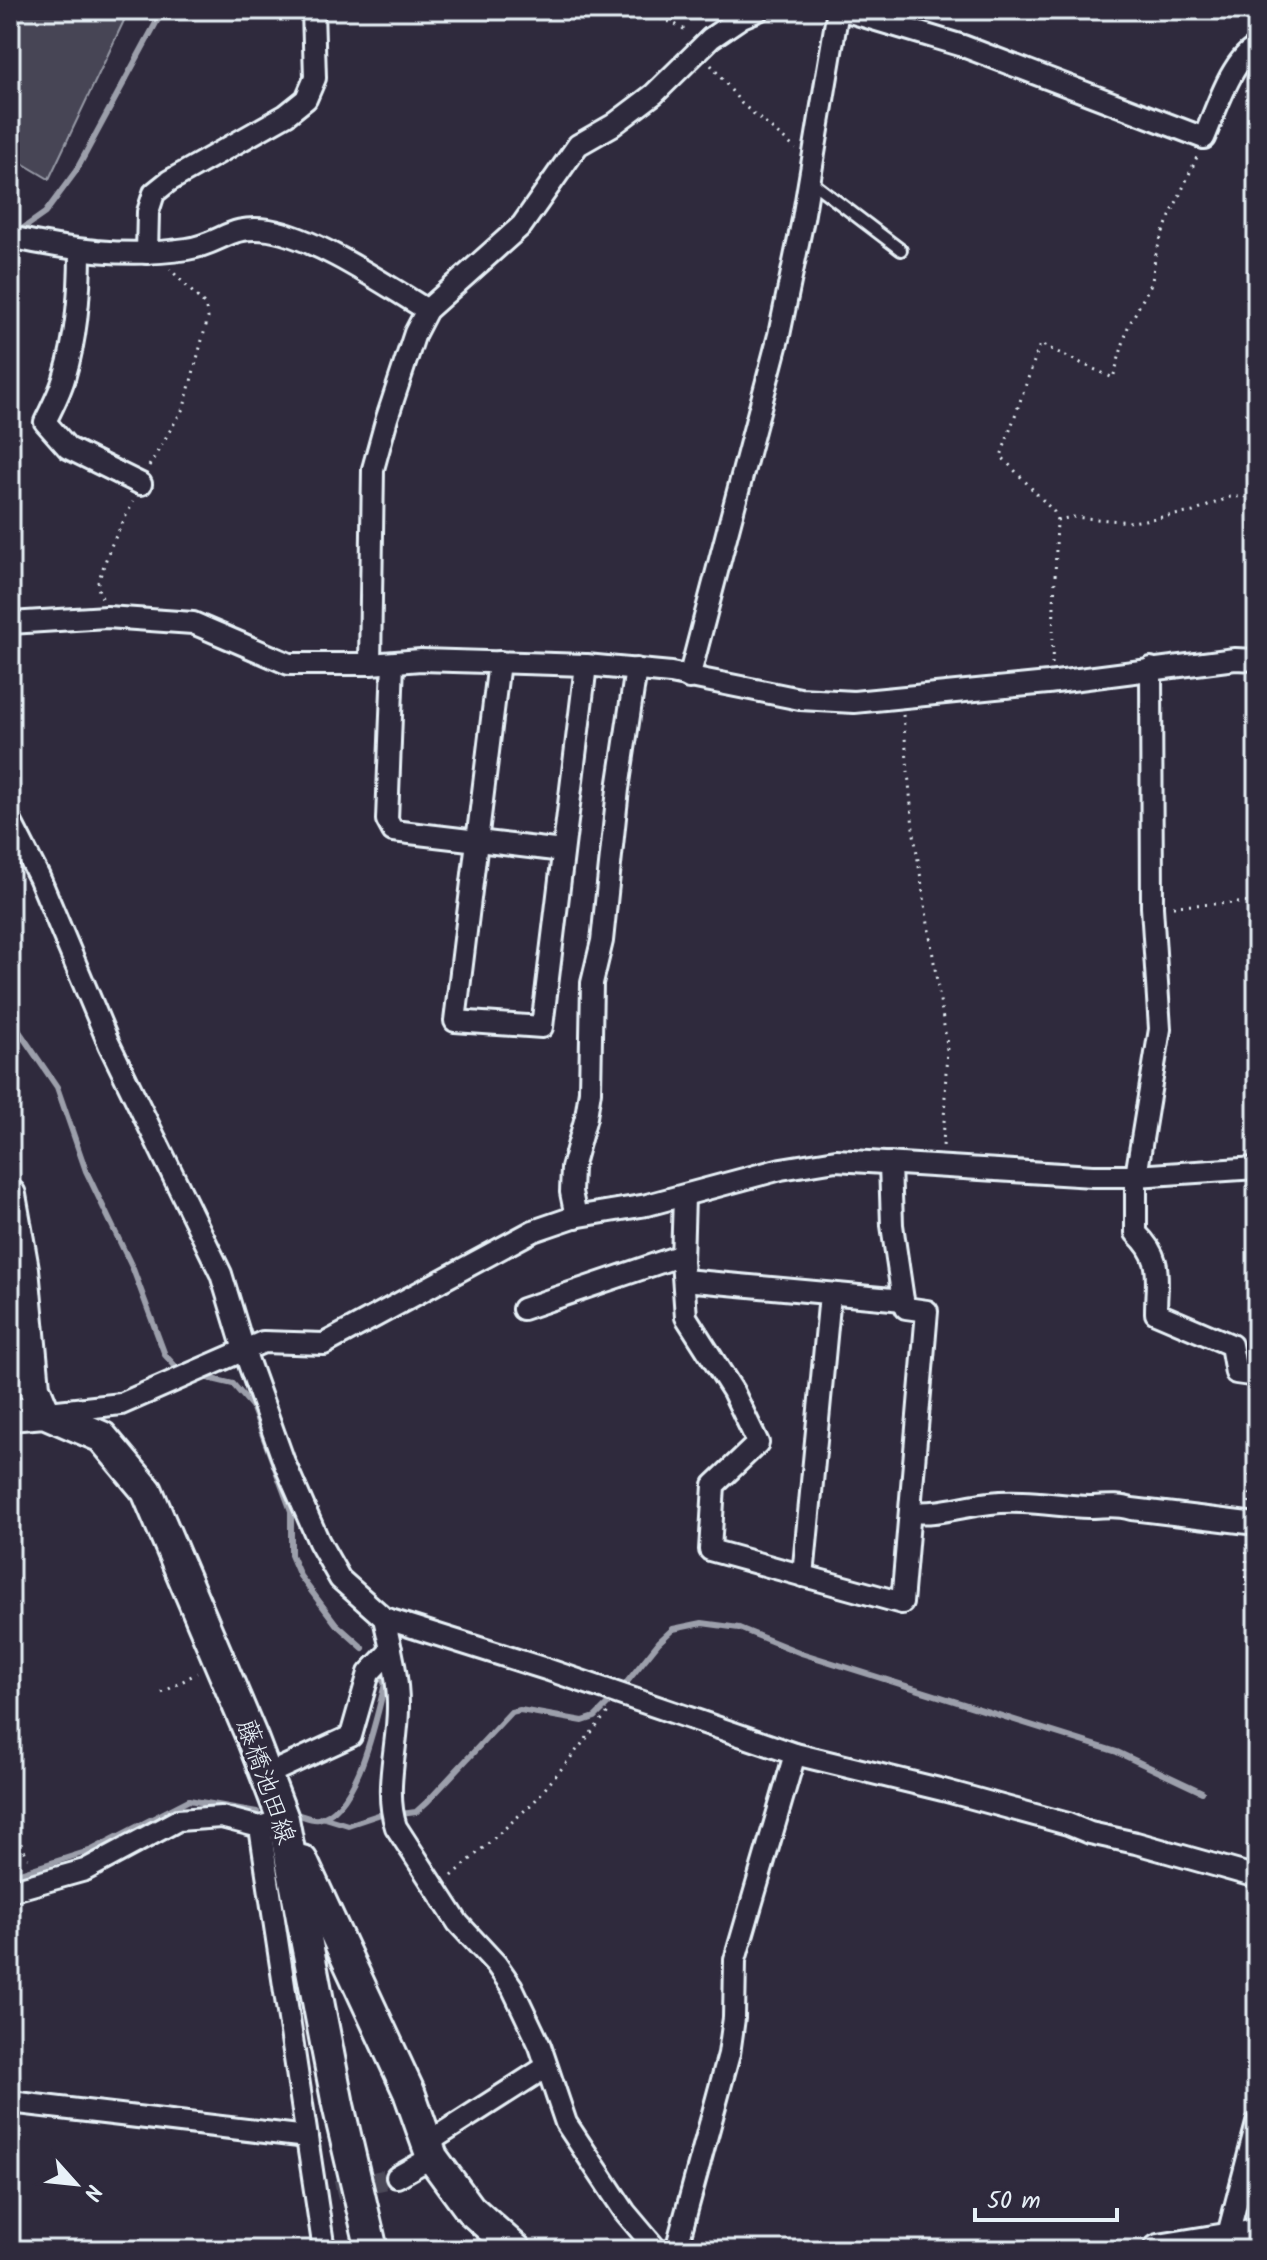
<svg xmlns="http://www.w3.org/2000/svg" width="1267" height="2260" viewBox="0 0 1267 2260" font-family="Kalam,'Klee One',sans-serif">
	<style>
		.green { fill: #464455; stroke: #979aa6; stroke-width: 2 }
		.lines { fill: none; stroke-linecap: round; stroke-linejoin: round }
		.stream { stroke: #9c9fab; stroke-width: 6 }
		.street-tunnel { stroke: #4b4859; stroke-width: 20; stroke-dasharray: 20 10; stroke-linecap: butt }
		.lane-casing { stroke: #e8f1f8; stroke-width: 16 }
		.street-casing { stroke: #e8f1f8; stroke-width: 26 }
		.secondary-casing { stroke: #e8f1f8; stroke-width: 36 }
		.path { stroke: #e8f1f8; stroke-width: 3; stroke-dasharray: 2 6; stroke-linecap: butt }
		.lane { stroke: #2f2a3d; stroke-width: 10 }
		.street { stroke: #2f2a3d; stroke-width: 20 }
		.secondary { stroke: #2f2a3d; stroke-width: 30 }
		.labels { text-anchor: middle; dominant-baseline: central; stroke-width: 6; stroke-linejoin: round; paint-order: stroke }
		.street-label { font-size: 26px; fill: #e8f1f8; stroke: #2f2a3d }
	</style>
	<rect width="100%" height="100%" fill="#2f2a3d"/>
	<filter id="ink" filterUnits="userSpaceOnUse"><feTurbulence type="fractalNoise" baseFrequency=".0125" numOctaves="2"/><feDisplacementMap in="SourceGraphic" scale="16" xChannelSelector="R" yChannelSelector="G"/><feConvolveMatrix kernelMatrix="1 2 1 2 8 2 1 2 1" color-interpolation-filters="sRGB"/></filter>
	<g filter="url(#ink)">
		<path class="green" d="M10 10H129L49 179 10 156Z"/>
		<g class="lines">
			<g class="stream">
				<path d="M18 232 45 213 76 171 163 10"/>
				<path d="M10 1018 57 1087 86 1171 133 1269 165 1355 176 1367"/>
				<path d="M208 1378 233 1384 252 1406 291 1511V1555L300 1576 336 1624 363 1648"/>
				<path d="M627 1682 659 1642 673 1629 702 1623 739 1628 801 1653 1117 1752 1202 1792"/>
				<path d="M401 1814 416 1812 428 1801 511 1712 520 1710 583 1721 595 1717 613 1699"/>
				<path d="M300 1815C306 1817 313 1820 318 1819 358 1812 376 1718 385 1684L380 1676"/>
				<path d="M322 1817 348 1825 378 1815"/>
				<path d="M10 1876 92 1850 189 1800 257 1812"/>
			</g>
			<path class="street-tunnel" d="M336 2190 397 2177"/>
			<defs>
				<path id="lane" d="M809 180 901 250"/>
				<g id="street">
					<path d="M843 10 963 46 1204 138C1215 113 1232 57 1257 47"/>
					<path d="M10 237C69 250 127 258 187 249 221 244 229 224 269 230 317 238 384 284 427 310"/>
					<path d="M80 250C80 291 77 335 65 375 61 391 52 407 45 422L68 448 141 484"/>
					<path d="M147 253 148 212 154 193 169 181 286 115 306 99 315 78 313 10"/>
					<path d="M10 623 107 617 193 623 289 664H370L421 660 586 665 671 673 800 699 854 702 1048 683 1235 659 1257 660"/>
					<path d="M499 662 455 1021 542 1027 586 665"/>
					<path d="M393 663 387 820 393 831 563 851"/>
					<path d="M370 664 373 469 387 418 415 333 427 310 522 225 578 145 613 125 654 94 711 38 742 17 759 10"/>
					<path d="M1151 668 1152 907 1160 1029 1136 1176V1233C1164 1260 1156 1277 1156 1313L1231 1345 1236 1373 1257 1376"/>
					<path d="M689 678 779 335 803 219 838 10"/>
					<path d="M10 820 39 877 109 1044 221 1274 244 1350 284 1462 319 1542 340 1579 384 1618 546 1669 795 1754 943 1790 1068 1824 1090 1833 1136 1843 1257 1877"/>
					<path d="M684 1196 682 1261 686 1317 733 1391 758 1443 714 1485 710 1550 902 1603 927 1311 906 1308 903 1300 892 1225 890 1163"/>
					<path d="M576 1217 571 1192 572 1168 586 1117 590 1091 592 983 602 941 618 789 636 669"/>
					<path d="M684 1280 903 1300"/>
					<path d="M523 1309 682 1255"/>
					<path d="M49 1412 121 1404 263 1342 324 1344 533 1231 574 1217 647 1205 781 1169 836 1160 1093 1176H1136L1257 1168"/>
					<path d="M910 1512C938 1515 962 1506 990 1503 1023 1499 1057 1506 1089 1507 1105 1507 1116 1504 1132 1509L1248 1523"/>
					<path d="M803 1576 830 1295"/>
					<path d="M384 1618C390 1646 398 1675 398 1704 399 1744 383 1788 396 1827L458 1923 496 1964 512 1987 540 2046 566 2123 625 2212 657 2250"/>
					<path d="M266 1775 351 1736 369 1673 391 1650"/>
					<path d="M260 1827 324 2250"/>
					<path d="M10 1891 85 1870 178 1820 221 1817 260 1827 272 1823"/>
					<path d="M10 2102 307 2137"/>
					<path d="M427 2143 546 2067"/>
					<path d="M397 2177 432 2157"/>
					<path d="M676 2250 729 2054 734 2018 735 1960 795 1754"/>
					<path d="M1224 2250 1257 2123"/>
				</g>
				<g id="secondary">
					<path d="M10 1195 23 1269 34 1387 44 1412"/>
					<path d="M10 1415 44 1412 102 1437 147 1491 252 1738 283 1819 338 2105 372 2250"/>
					<path d="M302 1861 409 2092 432 2157 470 2209 516 2250"/>
					<path d="M1159 2250 1257 2234"/>
				</g>
			</defs>
			<use href="#lane" class="lane-casing"/>
			<use href="#street" class="street-casing"/>
			<use href="#secondary" class="secondary-casing"/>
			<g class="path">
				<path d="M638 10 675 24 689 32"/>
				<path d="M711 65 742 104 796 149"/>
				<path d="M149 466 184 407 208 318 205 305 170 269"/>
				<path d="M1057 520 1054 512 1001 456 1040 344 1113 378 1128 327 1152 282 1155 257 1162 234 1197 157"/>
				<path d="M102 598 97 585 110 548 133 502"/>
				<path d="M1052 664 1057 520 1073 517 1132 522 1193 512 1230 497 1257 496"/>
				<path d="M903 715 913 828 947 1045 943 1148"/>
				<path d="M1173 906 1257 902"/>
				<path d="M1257 1419 1249 1480 1254 1491 1257 1492"/>
				<path d="M1249 1503 1250 1495 1254 1491"/>
				<path d="M1245 1594 1247 1542"/>
				<path d="M162 1693 197 1673"/>
				<path d="M10 1822 28 1858"/>
				<path d="M452 1876 534 1802 609 1711"/>
			</g>
			<use href="#lane" class="lane"/>
			<use href="#street" class="street"/>
			<use href="#secondary" class="secondary"/>
		</g>
	</g>
	<g class="labels">
		<g class="street-label">
			<text transform="translate(265 1782) rotate(71)">藤橋池田線</text>
		</g>
	</g>
	<rect width="1267" height="2260" fill="none" stroke="#2f2a3d" stroke-width="40"/>
	<rect x="20" y="20" width="1227" height="2220" fill="none" stroke="#e8f1f8" stroke-width="3" filter="url(#ink)"/>
	<g transform="translate(76 2184) rotate(117)" stroke="#2f2a3d" stroke-width="6" paint-order="stroke">
	<path d="M0-6L14 30L0 20L-14 30Z" fill="#e8f1f8"/>
	<text y="-12" font-size="22" font-weight="bold" text-anchor="middle" fill="#e8f1f8">N</text>
	</g>
	<path d="M975 2208v12h142v-12" fill="none" stroke="#e8f1f8" stroke-width="4"/>
	<text x="987" y="2208" font-size="24" fill="#e8f1f8" stroke="#2f2a3d" stroke-width="6" paint-order="stroke">50 m</text>
</svg>
